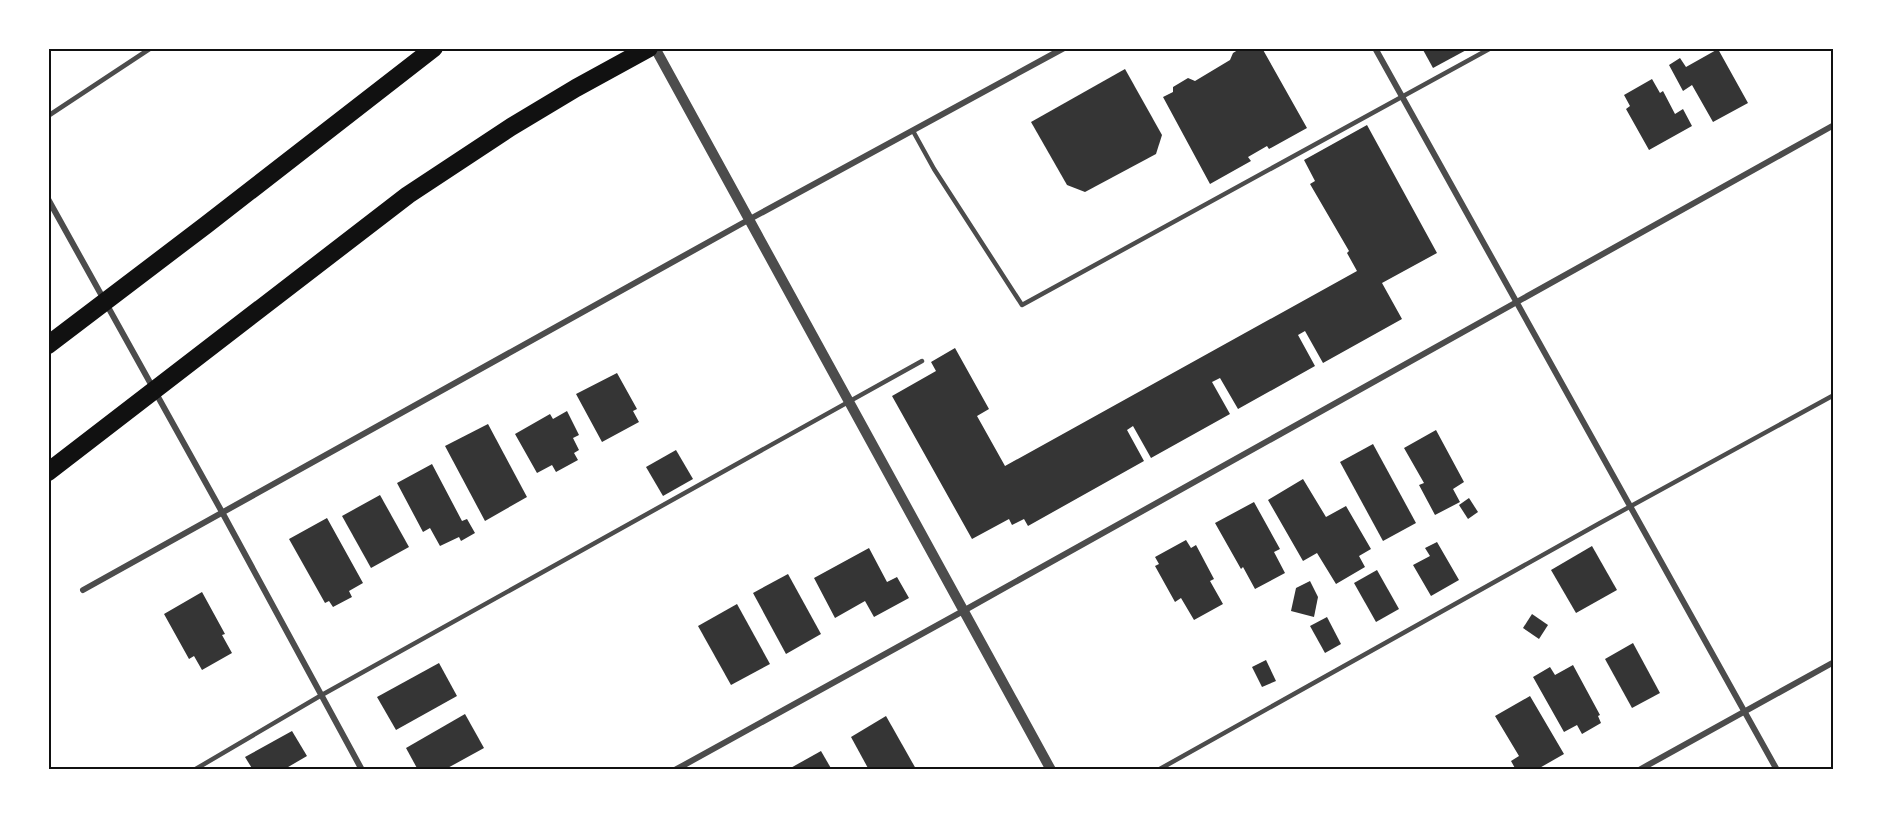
<svg xmlns="http://www.w3.org/2000/svg" width="1882" height="818" viewBox="0 0 1882 818" font-family="Commissioner,sans-serif">
	<style>
		.building { fill: #353535 }
		.lines { fill: none; stroke-linecap: round; stroke-linejoin: round }
		.service { stroke: #4c4c4c; stroke-width: 4.5 }
		.minor { stroke: #4c4c4c; stroke-width: 6 }
		.tertiary { stroke: #4c4c4c; stroke-width: 10 }
		.motorway { stroke: #111; stroke-width: 18 }
		.neatline { fill: none; stroke: #111; stroke-width: 2 }
	</style>
	<rect width="100%" height="100%" fill="#fff"/>
	<g class="building">
		<path d="M1241 48H1262L1307 128 1269 149 1267 146 1248 157 1251 161 1210 184 1163 97 1173 92V87L1188 78 1195 81 1230 60 1233 53Z"/>
		<path d="M1422 48H1470L1433 68Z"/>
		<path d="M1718 49 1748 103 1713 122 1692 85 1683 91 1669 65 1680 58 1686 67Z"/>
		<path d="M1125 69 1162 135 1156 154 1085 192 1067 185 1031 122Z"/>
		<path d="M1652 79 1660 93 1663 91 1675 114 1683 109 1692 126 1649 150 1626 109 1630 106 1624 95Z"/>
		<path d="M1367 125 1437 253 1382 283 1402 319 1323 363 1305 331 1298 335 1315 366 1238 409 1220 378 1212 382 1230 414 1151 458 1133 426 1127 430 1144 461 1028 526 1024 519 1012 525 1009 519 972 539 892 396 936 371 931 362 955 348 989 409 977 416 1005 466 1357 271 1347 253 1349 251 1310 184 1315 181 1304 160Z"/>
		<path d="M617 373 637 409 633 411 639 422 602 442 576 394Z"/>
		<path d="M567 411 579 435 573 438 579 450 574 453 578 460 556 472 552 465 537 473 515 434 550 414 553 419Z"/>
		<path d="M488 424 527 497 485 521 445 446Z"/>
		<path d="M1436 430 1464 482 1453 489 1460 502 1435 515 1419 485 1424 483 1404 448Z"/>
		<path d="M1373 444 1416 523 1383 541 1340 462Z"/>
		<path d="M676 450 693 479 663 496 646 467Z"/>
		<path d="M432 464 462 521 467 519 475 533 461 541 459 537 440 546 430 528 423 532 397 483Z"/>
		<path d="M1303 479 1326 517 1346 506 1371 549 1359 556 1365 567 1336 584 1317 553 1303 561 1268 500Z"/>
		<path d="M380 495 409 547 371 568 342 516Z"/>
		<path d="M1469 498 1478 512 1468 519 1459 505Z"/>
		<path d="M1254 502 1280 549 1274 552 1285 573 1255 589 1243 567 1241 569 1215 523Z"/>
		<path d="M327 518 363 583 349 591 352 597 333 607 329 601 325 603 289 539Z"/>
		<path d="M1186 540 1191 548 1196 545 1214 579 1210 581 1223 604 1194 620 1181 598 1175 602 1155 566 1159 564 1155 557Z"/>
		<path d="M1437 542 1459 580 1431 596 1413 565 1430 556 1425 548Z"/>
		<path d="M1592 546 1617 590 1576 613 1551 570Z"/>
		<path d="M869 548 887 582 897 577 909 598 874 617 865 601 835 618 814 578Z"/>
		<path d="M1377 570 1399 609 1376 622 1354 583Z"/>
		<path d="M788 574 821 634 786 654 753 593Z"/>
		<path d="M1310 581 1318 597 1314 617 1291 611 1296 588Z"/>
		<path d="M202 592 225 634 222 635 232 653 202 670 194 656 189 659 164 614Z"/>
		<path d="M737 604 770 664 731 685 698 626Z"/>
		<path d="M1532 614 1548 625 1539 639 1523 628Z"/>
		<path d="M1327 617 1341 644 1325 653 1310 626Z"/>
		<path d="M1633 643 1660 693 1632 708 1605 659Z"/>
		<path d="M1266 660 1276 681 1262 687 1252 667Z"/>
		<path d="M439 663 457 696 396 730 377 697Z"/>
		<path d="M1573 665 1600 715 1598 716 1601 723 1582 734 1577 725 1564 732 1533 677 1550 667 1555 675Z"/>
		<path d="M1530 696 1564 754 1536 770H1516L1511 761 1519 756 1495 716Z"/>
		<path d="M465 714 484 748 444 770H418L406 748Z"/>
		<path d="M886 716 916 769 915 770H869L851 737Z"/>
		<path d="M292 731 307 756 283 770H253L245 757Z"/>
		<path d="M821 751 832 770H787Z"/>
	</g>
	<g class="lines">
		<g class="service">
			<path d="M48 116 151 48"/>
			<path d="M913 131 934 169 1022 305 1491 48"/>
			<path d="M194 770 320 696 922 361"/>
			<path d="M1158 770 1600 523 1834 395"/>
		</g>
		<g class="minor">
			<path d="M1375 48 1777 770"/>
			<path d="M48 199 222 512 362 770"/>
			<path d="M83 590 750 219 1064 48"/>
			<path d="M675 770 965 610 1834 125"/>
			<path d="M1639 770 1834 662"/>
		</g>
		<path class="tertiary" d="M655 48 1051 770"/>
		<g class="motorway">
			<path d="M48 345 206 225 434 48"/>
			<path d="M48 472 408 195 511 127 576 88 649 48"/>
		</g>
	</g>
	<rect width="1882" height="818" fill="none" stroke="#ffffff" stroke-width="99"/>
	<rect x="50" y="50" width="1782" height="718" class="neatline"/>
</svg>
